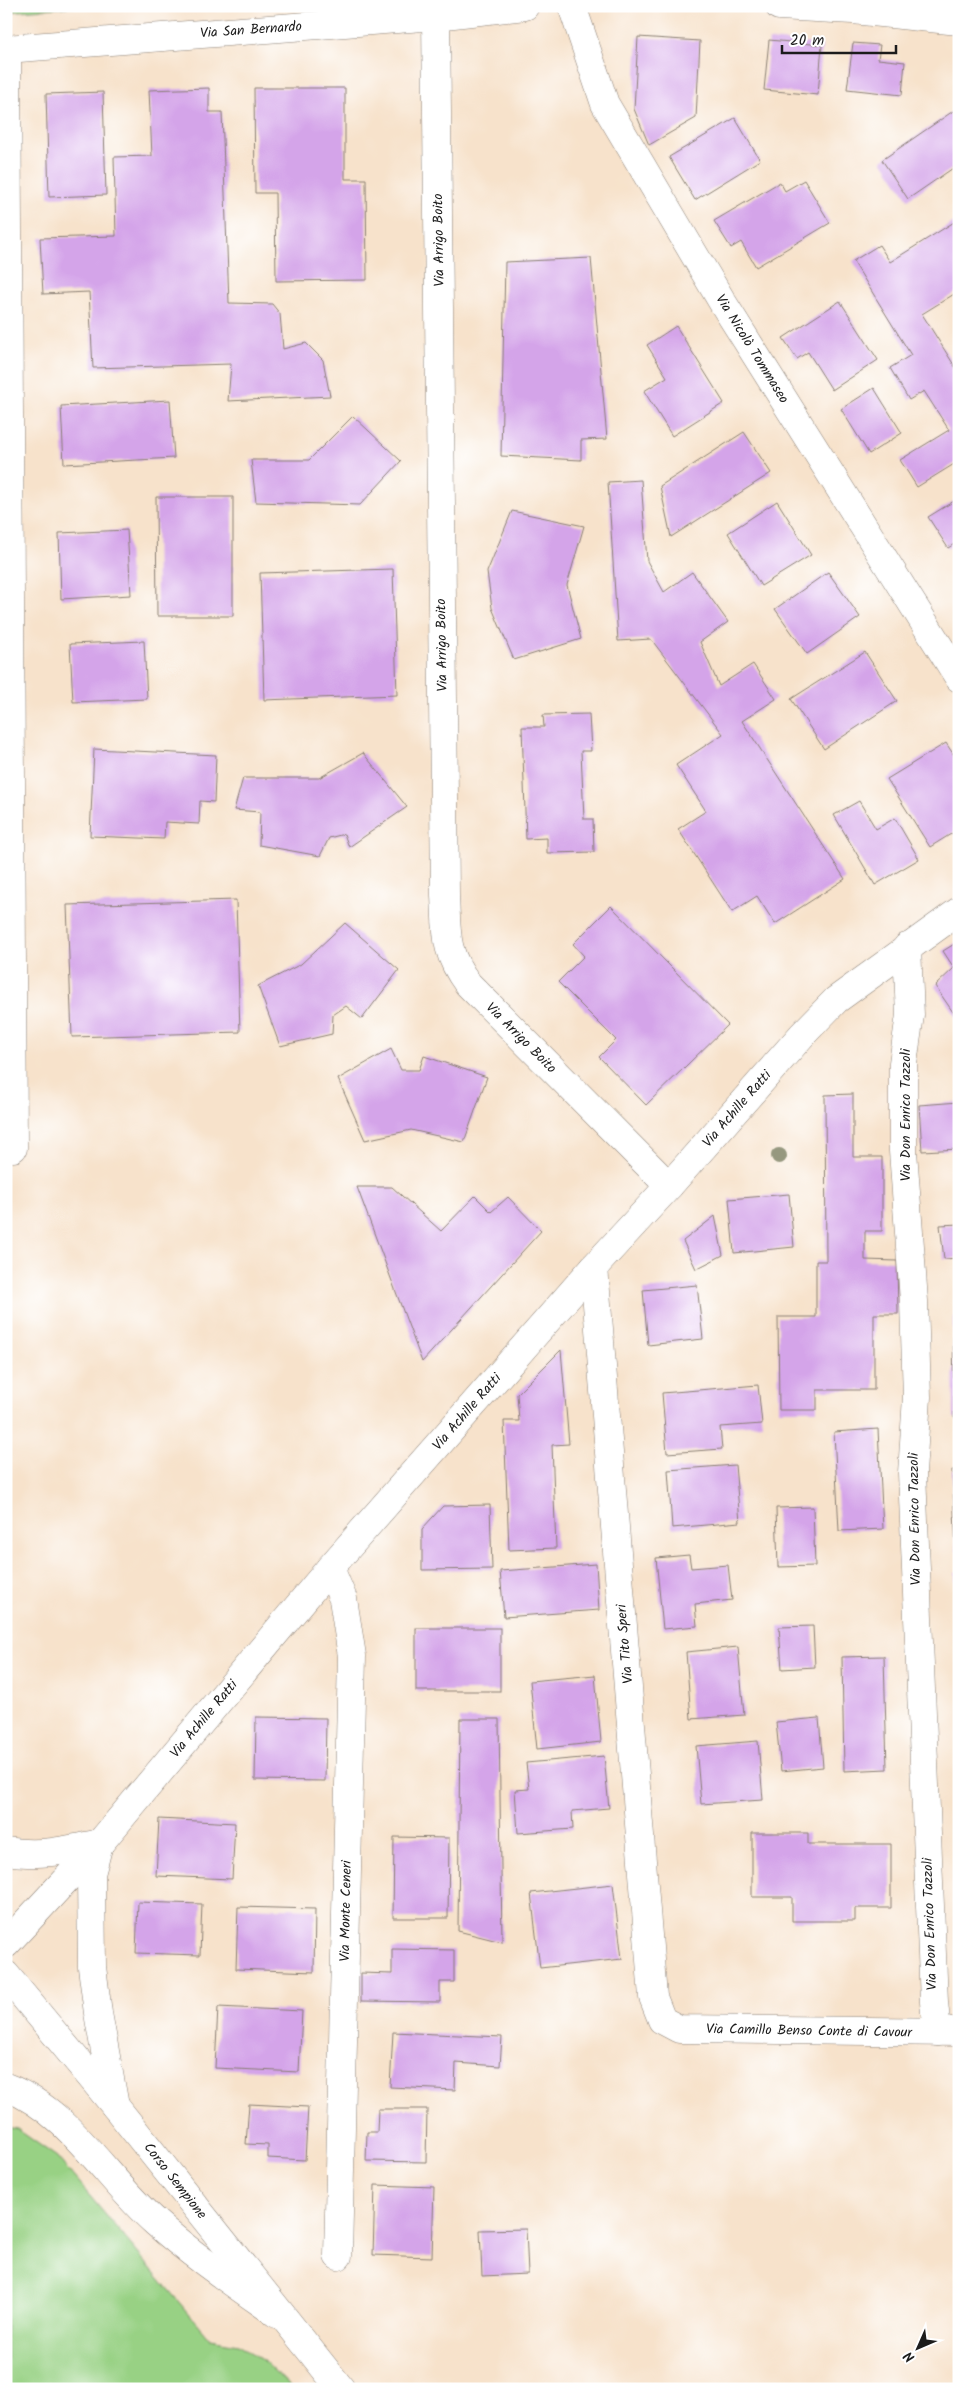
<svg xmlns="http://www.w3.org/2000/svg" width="965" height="2395" viewBox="0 0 965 2395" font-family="Kalam,sans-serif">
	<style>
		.green { fill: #98d184; stroke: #5a7650 }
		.building { fill: #d4a4e9 }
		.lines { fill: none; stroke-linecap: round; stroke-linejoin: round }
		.minor-casing { stroke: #8a7f74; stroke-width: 29 }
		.major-casing { stroke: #8a7f74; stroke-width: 29 }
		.minor { stroke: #fff; stroke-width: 28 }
		.major { stroke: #fff; stroke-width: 28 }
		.tree { fill: #96987f }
		.labels { text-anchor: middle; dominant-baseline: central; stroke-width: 4.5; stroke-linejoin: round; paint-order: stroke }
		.street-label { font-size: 14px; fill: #1c1c1c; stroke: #fff }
	</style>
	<rect width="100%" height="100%" fill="#fff"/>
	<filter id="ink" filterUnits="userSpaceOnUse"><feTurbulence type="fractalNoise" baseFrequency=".02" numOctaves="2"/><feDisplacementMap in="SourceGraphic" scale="10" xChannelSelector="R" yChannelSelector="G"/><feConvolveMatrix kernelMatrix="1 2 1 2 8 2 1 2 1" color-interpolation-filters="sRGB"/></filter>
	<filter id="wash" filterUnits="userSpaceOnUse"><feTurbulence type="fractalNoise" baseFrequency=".0096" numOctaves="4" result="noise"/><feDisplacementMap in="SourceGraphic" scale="20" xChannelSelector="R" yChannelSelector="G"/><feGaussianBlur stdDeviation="1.12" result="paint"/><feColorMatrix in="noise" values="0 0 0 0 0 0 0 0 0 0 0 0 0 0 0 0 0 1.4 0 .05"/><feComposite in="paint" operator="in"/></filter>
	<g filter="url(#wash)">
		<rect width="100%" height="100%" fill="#f7e2cb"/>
		<g class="green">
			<path d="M6 6H82L6 12Z"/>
			<path d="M6 2127 17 2129 57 2157 210 2339 238 2344 266 2363 293 2389H6Z"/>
		</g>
		<g id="blocks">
			<g class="building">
				<path d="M638 37 700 41 696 118 649 145 634 109Z"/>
				<path d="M769 40 822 45 818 95 764 90Z"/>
				<path d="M853 43 880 45 878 59 905 62 902 95 847 89Z"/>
				<path d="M209 88V112H222L229 303 272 304 280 314 283 349 306 343 323 360 330 396 228 401 231 364 93 368 89 292 43 294 40 238 116 236 114 157 152 156 149 90Z"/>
				<path d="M254 88H345V179H366L367 280 276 281 275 193H255Z"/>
				<path d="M103 92 106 195 49 197 46 94Z"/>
				<path d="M959 107V164L908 199 882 160Z"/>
				<path d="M735 118 760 160 695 200 669 157Z"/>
				<path d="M804 180 830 223 756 267 741 242 731 248 714 221 780 182 785 191Z"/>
				<path d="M959 219V291L922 314 959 373V461L917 487 900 460 949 430 924 391 909 400 890 368 911 355 853 261 879 245 890 262Z"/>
				<path d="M591 258 607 439 581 440V460L501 456 505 262Z"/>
				<path d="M840 301 878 360 832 390 808 352 797 359 783 338Z"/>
				<path d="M676 326 724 403 672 436 644 391 667 377 647 345Z"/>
				<path d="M874 388 902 433 869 454 841 409Z"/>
				<path d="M170 400 174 458 64 464 61 406Z"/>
				<path d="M353 416 401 461 360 505 256 502 251 460H309Z"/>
				<path d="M744 432 771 473 671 537 660 486Z"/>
				<path d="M641 480 647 561 664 592 692 572 728 622 700 642 719 686 753 664 776 699 742 721 845 879 775 924 757 896 732 912 678 829 706 811 676 765 723 734 651 639 618 641 608 482Z"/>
				<path d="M156 497H233V616H157Z"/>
				<path d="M959 498V541L948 548 928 517Z"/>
				<path d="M777 501 811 555 761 586 728 533Z"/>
				<path d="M512 511 584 526 567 585 581 639 514 660 492 608 487 572Z"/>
				<path d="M127 530 131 595 61 599 59 533Z"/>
				<path d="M393 569 397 695 264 700 260 573Z"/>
				<path d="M828 572 860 617 807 654 775 609Z"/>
				<path d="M144 641 147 699 73 702 70 644Z"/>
				<path d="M865 652 897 701 824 749 791 699Z"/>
				<path d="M589 714 591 751H581L584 819H593L594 852 547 853V838L526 839 522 727H544L543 715Z"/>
				<path d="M946 743 959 763V829L930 847 887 779Z"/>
				<path d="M94 749 216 755 214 802 200 801 199 824 165 822 164 839 90 836Z"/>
				<path d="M363 753 407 807 349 847 344 834 329 838 320 856 259 845 260 812 234 810 243 778H319Z"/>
				<path d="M859 801 876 829 895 818 919 859 875 885 834 815Z"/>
				<path d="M236 900 240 1032 72 1037 67 905Z"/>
				<path d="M611 906 728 1025 646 1105 599 1057 616 1040 558 982 584 956 573 944Z"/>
				<path d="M345 923 399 970 362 1019 346 1006 333 1015 332 1034 280 1046 258 986 301 964Z"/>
				<path d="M959 941V1017L957 1018 935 986 954 968 943 951Z"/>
				<path d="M391 1049 401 1070H419L424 1056 487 1077 464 1142 411 1130 365 1140 338 1079Z"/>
				<path d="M853 1094V1157H882V1231H865V1260L897 1261 898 1314H874V1390H817V1410H779L778 1317H816V1261H826L825 1095Z"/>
				<path d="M959 1102V1149L922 1151 919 1105Z"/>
				<path d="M357 1187H392L441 1231 475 1196 491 1212 508 1197 541 1231 422 1362Z"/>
				<path d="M789 1194 794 1247 734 1253 729 1199Z"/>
				<path d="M715 1216 723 1255 696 1269 683 1241Z"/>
				<path d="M959 1224V1258L944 1259 940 1225Z"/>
				<path d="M697 1285 703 1339 648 1345 643 1290Z"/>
				<path d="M953 1317H959V1418H954Z"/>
				<path d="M561 1350 569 1444 552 1445 556 1548 509 1550 504 1421H519L517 1394Z"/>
				<path d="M758 1385 762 1424 720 1427 722 1449 667 1453 662 1393Z"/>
				<path d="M878 1429 883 1529 839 1531 834 1432Z"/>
				<path d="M735 1465 740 1522 672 1528 668 1470Z"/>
				<path d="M952 1470H959V1551H956Z"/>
				<path d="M490 1505 492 1569 422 1570V1529L443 1506Z"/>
				<path d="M813 1507 815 1566 778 1567 776 1508Z"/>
				<path d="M689 1555 691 1568 728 1565 732 1600 695 1604 697 1626 663 1629 656 1558Z"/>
				<path d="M596 1564 599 1610 504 1617 500 1571Z"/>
				<path d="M955 1572H959V1602H957Z"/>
				<path d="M813 1626 815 1667 782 1669 779 1627Z"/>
				<rect x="416" y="1628" width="84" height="63"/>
				<path d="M738 1647 744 1715 691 1719 686 1652Z"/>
				<path d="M884 1656 887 1769 844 1771 842 1657Z"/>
				<path d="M595 1675 601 1742 537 1749 530 1681Z"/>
				<path d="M256 1717 326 1718 325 1781 255 1780Z"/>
				<path d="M819 1718 823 1767 781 1771 776 1722Z"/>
				<path d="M460 1719H499L502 1942 458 1931Z"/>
				<path d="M758 1741 763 1800 701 1804 696 1746Z"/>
				<path d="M604 1756 609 1808 572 1811 573 1829 518 1833 515 1790 529 1789 526 1763Z"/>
				<path d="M159 1819 235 1823 232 1879 156 1876Z"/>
				<path d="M956 1819H959V1879H957Z"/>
				<path d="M752 1833H808V1844H891V1908H855V1921H792V1897H752Z"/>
				<path d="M394 1837 449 1838 448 1918H393Z"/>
				<path d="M613 1884 622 1959 540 1968 531 1893Z"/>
				<path d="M138 1902 202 1904 200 1955 136 1953Z"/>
				<path d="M238 1907 315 1909 314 1972 236 1969Z"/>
				<path d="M392 1949 454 1950V1982H440V2002L361 2001V1973L392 1974Z"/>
				<path d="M218 2007 302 2011 299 2072 215 2068Z"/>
				<path d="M393 2032 502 2037 500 2066 456 2063 455 2090 390 2087Z"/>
				<path d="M249 2104 308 2107 305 2160 268 2158V2145L246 2144Z"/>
				<path d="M378 2109H427L426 2162 366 2161 367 2132H377Z"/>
				<path d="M375 2185 434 2187 432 2257 373 2255Z"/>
				<path d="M526 2229 528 2274 482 2276 480 2230Z"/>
			</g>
		</g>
	</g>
	<g filter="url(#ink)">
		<use href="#blocks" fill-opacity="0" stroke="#8a7f74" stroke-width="1"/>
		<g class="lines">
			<defs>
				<g id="minor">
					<path d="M572 6 605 104 723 303 959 678"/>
					<path d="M779 6 853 10 959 21"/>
					<path d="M436 16 445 895C447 933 444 952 468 984L669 1186"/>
					<path d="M6 49 436 16 525 6"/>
					<path d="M7 49 13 1148"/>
					<path d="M907 947 910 1015 903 1063V1151L914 1301 917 1397 912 1473 934 2002 937 2032"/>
					<path d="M594 1267 653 1997 662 2020 679 2029 959 2032"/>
					<path d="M330 1568 343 1599 352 1656 338 2256"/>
					<path d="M99 1844 91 1874 92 1967 98 2013 115 2106"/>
					<path d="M6 1851C38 1857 69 1850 100 1843"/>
					<path d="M6 1944 100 1843 330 1568 594 1267 669 1186 802 1035 836 1000 959 911"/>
					<path d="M6 2087C70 2111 106 2179 155 2222 193 2256 236 2285 277 2314"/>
				</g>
				<path id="major" d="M6 1975 115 2106 341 2389"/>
			</defs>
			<use href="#minor" class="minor-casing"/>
			<use href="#major" class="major-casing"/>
			<use href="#minor" class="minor"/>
			<use href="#major" class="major"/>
		</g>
		<circle class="tree" cx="779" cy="1156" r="8"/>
	</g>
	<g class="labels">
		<g class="street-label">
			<text transform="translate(251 30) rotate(-4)">Via San Bernardo</text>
			<text transform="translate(439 240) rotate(-91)">Via Arrigo Boito</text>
			<text transform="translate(752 349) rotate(58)">Via Nicolò Tommaseo</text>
			<text transform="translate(442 645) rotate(-91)">Via Arrigo Boito</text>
			<text transform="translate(521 1038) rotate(45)">Via Arrigo Boito</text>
			<text transform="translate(737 1109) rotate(-49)">Via Achille Ratti</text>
			<text transform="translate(906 1115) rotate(-90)">Via Don Enrico Tazzoli</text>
			<text transform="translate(467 1412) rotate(-49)">Via Achille Ratti</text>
			<text transform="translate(915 1519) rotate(-91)">Via Don Enrico Tazzoli</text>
			<text transform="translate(625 1644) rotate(-95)">Via Tito Speri</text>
			<text transform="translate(204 1719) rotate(-50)">Via Achille Ratti</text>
			<text transform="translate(346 1911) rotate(-89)">Via Monte Ceneri</text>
			<text transform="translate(930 1924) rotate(-92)">Via Don Enrico Tazzoli</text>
			<text transform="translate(809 2031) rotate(1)">Via Camillo Benso Conte di Cavour</text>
			<text transform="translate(175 2181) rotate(52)">Corso Sempione</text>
		</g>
	</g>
	<rect width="965" height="2395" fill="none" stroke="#fff" stroke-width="25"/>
	<g transform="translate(918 2348) rotate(225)" stroke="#ffffff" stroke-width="4" paint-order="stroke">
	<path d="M0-4L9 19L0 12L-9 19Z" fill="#1c1c1c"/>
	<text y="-8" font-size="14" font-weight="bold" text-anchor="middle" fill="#1c1c1c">N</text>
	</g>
	<path d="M782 45v8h114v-8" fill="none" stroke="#1c1c1c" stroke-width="2.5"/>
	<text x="790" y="45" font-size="15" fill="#1c1c1c" stroke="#ffffff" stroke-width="4" paint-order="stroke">20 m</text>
</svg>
